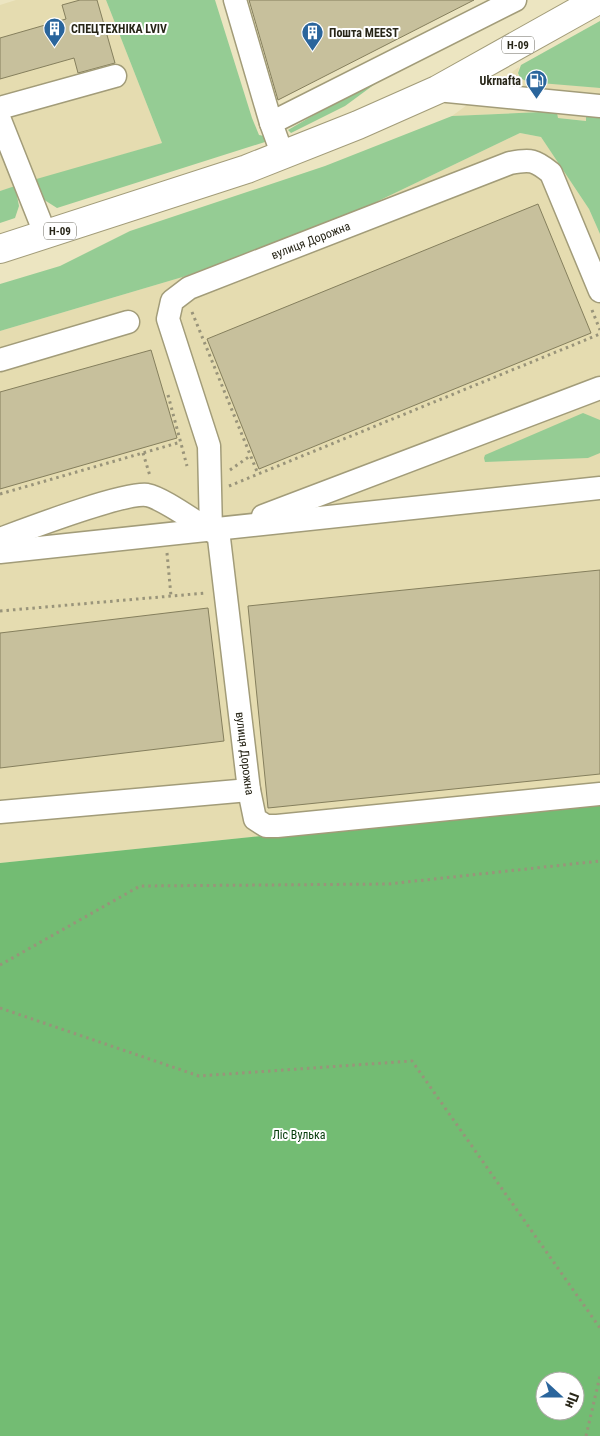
<svg xmlns="http://www.w3.org/2000/svg" width="600" height="1436" viewBox="0 0 600 1436" font-family="'Roboto Condensed',sans-serif">
	<style>
		.built { fill: #e5dcb0 }
		.green { fill: #95cc94 }
		.forest { fill: #73bc73; fill-rule: evenodd }
		.building { fill: #c7c09c; stroke: #857f5d }
		.lines { fill: none; stroke-linecap: round; stroke-linejoin: round }
		.minor-casing { stroke: #a29c79; stroke-width: 25 }
		.major-casing { stroke: #a29c79; stroke-width: 30 }
		.path { stroke: #99947a; stroke-width: 3; stroke-dasharray: 2.5 4; stroke-linecap: butt }
		.minor { stroke: #fff; stroke-width: 22 }
		.major { stroke: #fff; stroke-width: 28 }
		.labels { text-anchor: middle; dominant-baseline: central; stroke-width: 4; stroke-linejoin: round; paint-order: stroke }
		.shield { fill: #fff; stroke: #68675d; stroke-width: 1 }
		.shield-label { font-size: 11px; font-weight: bold; fill: #282618 }
		.poi-label { font-size: 12px; font-weight: bold; fill: #282618; stroke: #fff; text-anchor: start }
		.street-label { font-size: 12px; fill: #282618; stroke: #fff }
		.park-label { font-size: 12px; fill: #063c0b; stroke: #fff }
	</style>
	<rect width="100%" height="100%" fill="#ece5c1"/>
	<g class="built">
		<path d="M16 0H106L162 143 0 191V5Z"/>
		<path d="M519 67 518 75 525 81 600 88V117L587 114V121L558 118 541 112 452 116Z"/>
		<path d="M520 133 541 137 589 209 600 234V801L0 863V331L186 276 347 216Z"/>
	</g>
	<g class="green">
		<path d="M106 0H215L252 118 259 135 264 136 265 142 57 208 38 196 33 180 162 143Z"/>
		<path d="M600 21V88L528 82 520 78 518 73 521 65Z"/>
		<path d="M379 81 345 106 291 133 288 130 369 83Z"/>
		<path d="M541 112 557 113 558 118 586 121V114L600 117V234L589 209 541 137 520 133 347 216 186 276 0 331V284L60 266 130 231 325 166 452 116Z"/>
		<path d="M15 186 19 206 15 218 0 223V191Z"/>
		<path d="M583 413 600 420V453L588 458 485 462 484 458 485 455Z"/>
	</g>
	<path class="forest" d="M600 801V1436H0V863ZM545 1381H575V1411H545Z"/>
	<g class="building">
		<path d="M80 0H97L115 63 78 73 74 58 0 79V38L66 19 62 5Z"/>
		<path d="M249 0H474L278 100Z"/>
		<path d="M538 204 591 333 259 469 207 339Z"/>
		<path d="M151 350 177 438 0 489V392Z"/>
		<path d="M600 570V774L268 808 248 606Z"/>
		<path d="M208 608 224 741 0 768V633Z"/>
	</g>
	<g class="lines">
		<defs>
			<g id="minor">
				<path d="M235 0 271 123"/>
				<path d="M437 90 600 106"/>
				<path d="M0 108 115 76"/>
				<path d="M0 120 46 236"/>
				<path d="M283 156 271 123 515 0"/>
				<path d="M0 360 128 322"/>
				<path d="M263 516 600 388"/>
				<path id="s1" d="M218 530 249 790 255 819 266 826H277L600 794"/>
				<path id="s2" d="M211 531 209 446 168 319 172 301 189 288 510 163C531 159 535 160 551 173L600 291"/>
				<path d="M0 539C27 529 124 492 147 495 163 498 195 522 211 531"/>
				<path d="M0 552 600 488"/>
				<path d="M0 812 249 790"/>
			</g>
			<path id="major" d="M0 249 247 169 358 125 437 90 598 0"/>
		</defs>
		<use href="#minor" class="minor-casing"/>
		<use href="#major" class="major-casing"/>
		<g class="path">
			<path d="M592 310 600 330"/>
			<path d="M192 312 258 474"/>
			<path d="M168 395 187 466"/>
			<path d="M143 453 150 476"/>
			<path d="M230 470 250 456"/>
			<path d="M229 486 600 334"/>
			<path d="M0 494 181 442"/>
			<path d="M167 553 171 596"/>
			<path d="M0 611 206 593"/>
			<path d="M0 965 140 886 388 884 600 861"/>
			<path d="M0 1008 199 1076 412 1061 600 1328"/>
			<path d="M586 1436 600 1376"/>
		</g>
		<use href="#minor" class="minor"/>
		<use href="#major" class="major"/>
	</g>
	<defs>
		<symbol id="building-pin" viewBox="-11 -11 22 30"><path d="M0 17L-7.5 6A9.5 9.5 0 1 1 7.5 6Z" fill="#2a659c" stroke="#fff"/><path d="M-4-6H4V6H1V3H-1V6H-4ZM-2.5-4.3h1.7v1.8h-1.7ZM.8-4.3h1.7v1.8H.8ZM-2.5-1h1.7V.8h-1.7ZM.8-1h1.7V.8H.8Z" fill="#fff"/></symbol>
		<symbol id="fuel-pin" viewBox="-11 -11 22 30"><path d="M0 17L-7.5 6A9.5 9.5 0 1 1 7.5 6Z" fill="#2a659c" stroke="#fff"/><path d="M-5.5-6h7V0h2V4h1.3V-2.5L3-4.5l.8-.8L6-3V5H2.5V1h-1V6h-7ZM-4.2-4.7v3.2H.2V-4.7Z" fill="#fff"/></symbol>
	</defs>
	<g fill-rule="evenodd">
		<use href="#building-pin" x="42" y="16" width="25" height="34"/>
		<use href="#building-pin" x="300" y="20" width="25" height="34"/>
		<use href="#fuel-pin" x="524" y="68" width="25" height="34"/>
	</g>
	<g class="labels">
		<g class="shield">
			<rect x="502" y="36.5" width="32" height="17" rx="4"/>
			<rect x="44" y="222.5" width="32" height="17" rx="4"/>
		</g>
		<g class="shield-label">
			<text x="518" y="45">Н-09</text>
			<text x="60" y="231">Н-09</text>
		</g>
		<g class="poi-label">
			<text x="71" y="29">СПЕЦТЕХНІКА LVIV</text>
			<text x="329" y="33">Пошта MEEST</text>
			<text x="521" y="81" text-anchor="end">Ukrnafta</text>
		</g>
		<g class="street-label">
			<text stroke="none"><textPath href="#s2" startOffset="389">вулиця Дорожна</textPath></text>
			<text stroke="none"><textPath href="#s1" startOffset="225">вулиця Дорожна</textPath></text>
		</g>
		<g class="park-label">
			<text x="299" y="1135">Ліс Вулька</text>
		</g>
	</g>
	<g transform="translate(560 1396) rotate(111)"><circle r="24" fill="#ffffff" stroke="#a9a8a3"/>
	<path d="M0-4L9 19L0 12L-9 19Z" fill="#2a659c"/>
	<text y="-8" font-size="14" font-weight="bold" text-anchor="middle" fill="#282618">Пн</text>
	</g>
</svg>
